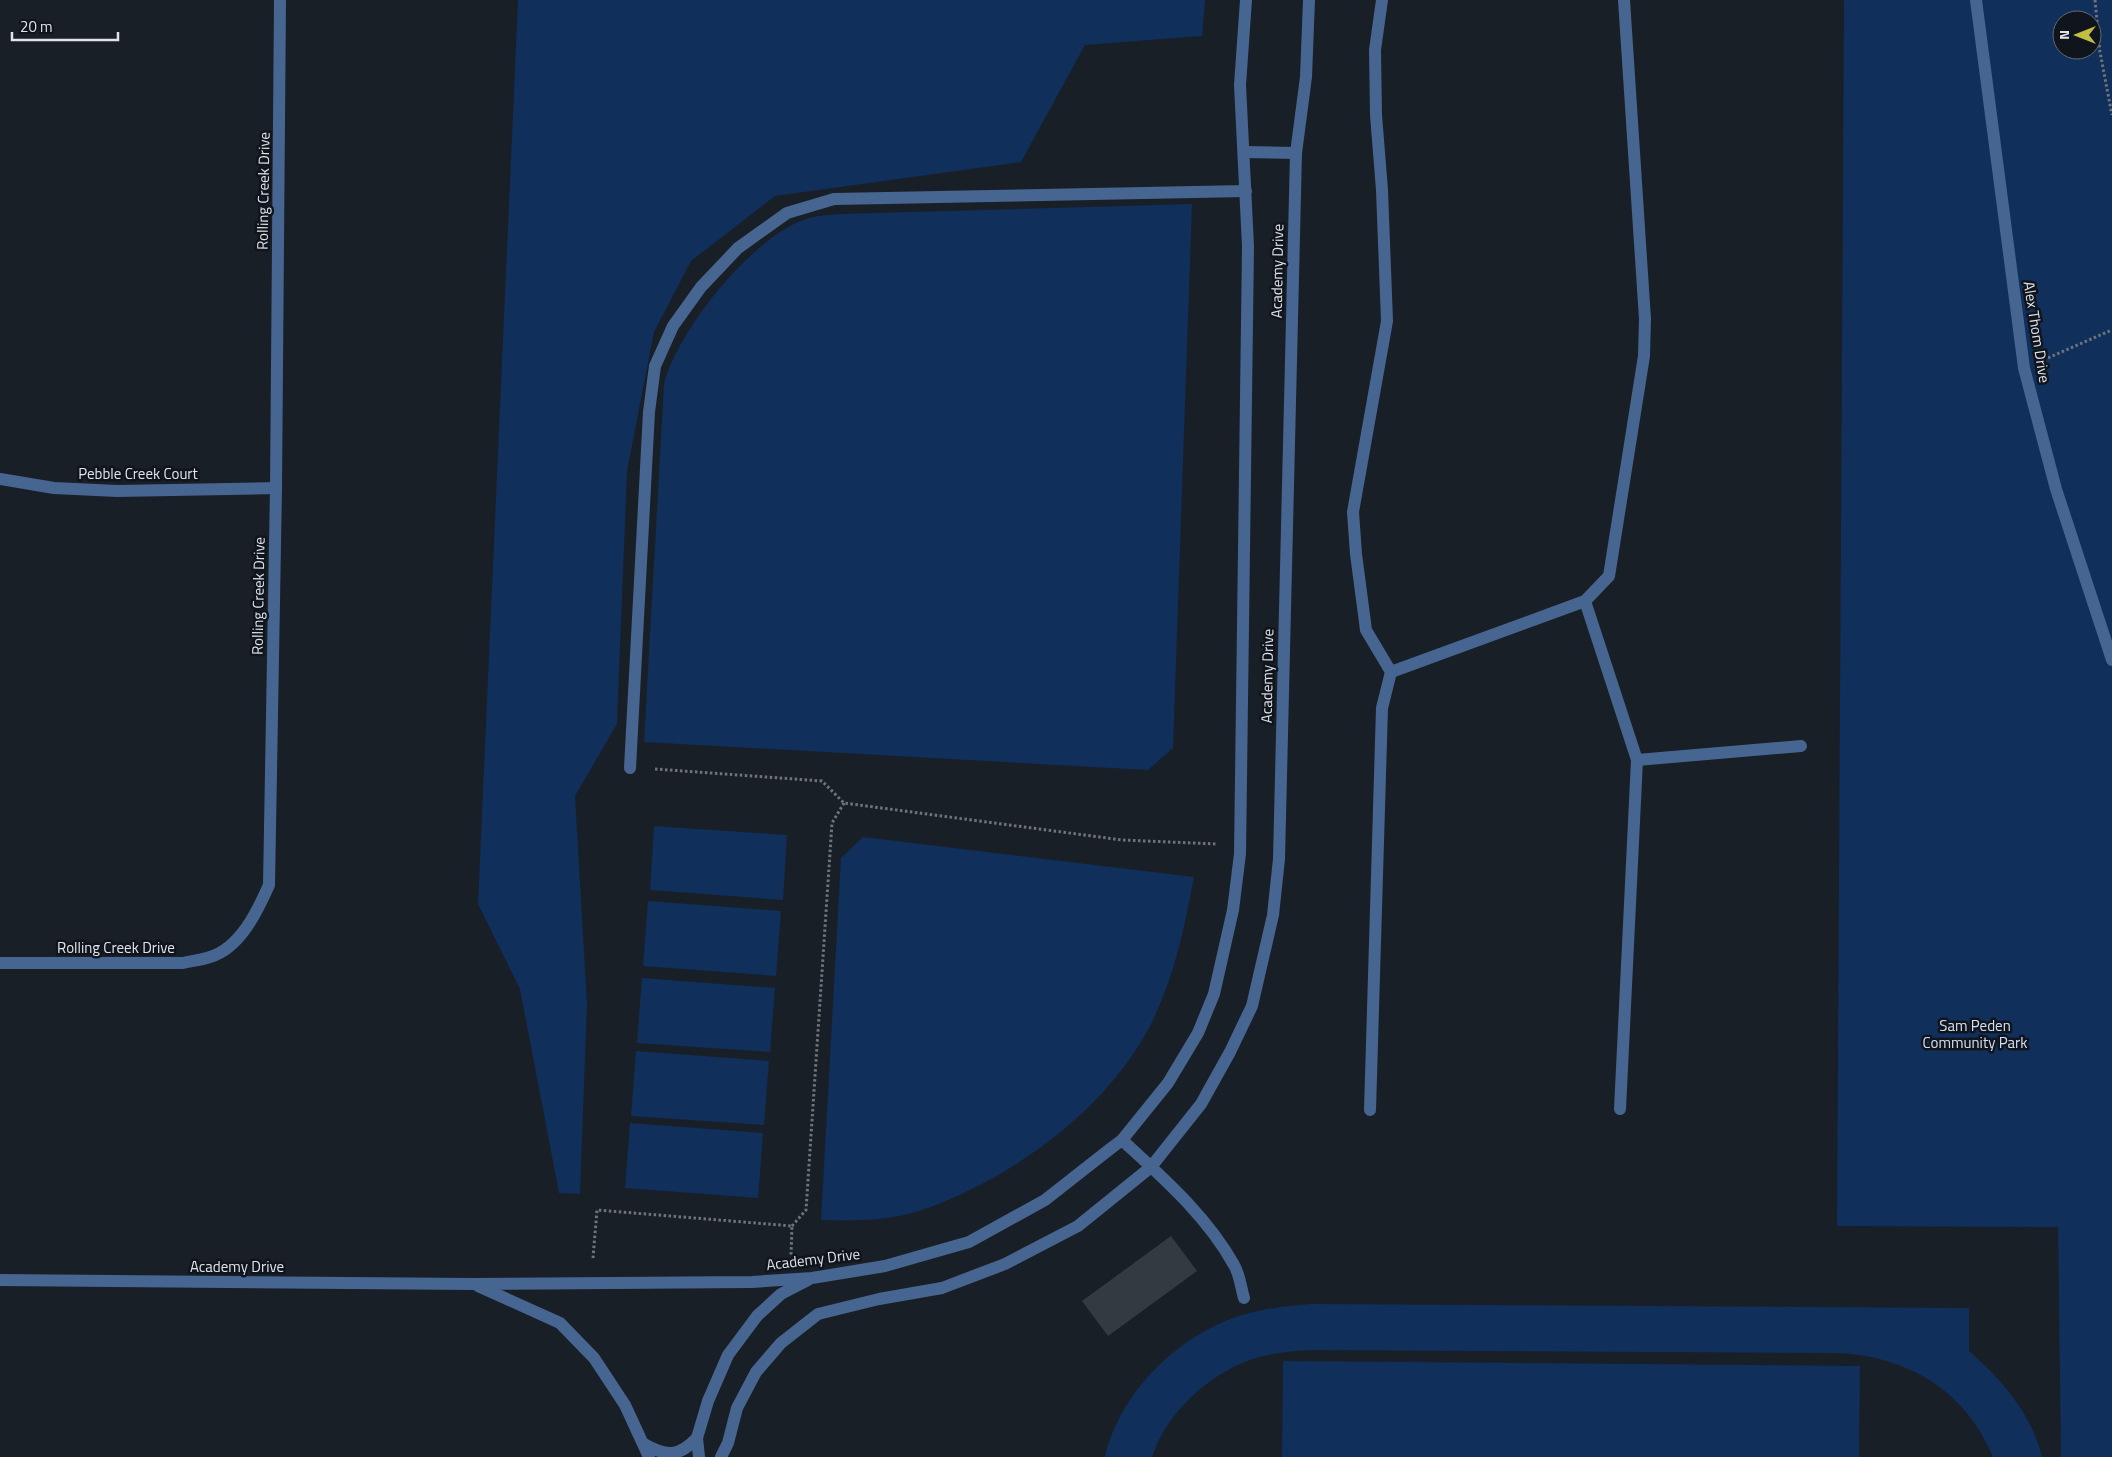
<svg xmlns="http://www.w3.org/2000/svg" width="2112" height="1457" viewBox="0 0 2112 1457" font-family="'Titillium Web',sans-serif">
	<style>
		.green { fill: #102f5b; fill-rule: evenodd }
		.building { fill: #343a42 }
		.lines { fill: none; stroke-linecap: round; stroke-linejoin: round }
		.path { stroke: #6e747a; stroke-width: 3; stroke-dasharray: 2.5 2.5; stroke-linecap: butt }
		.lane { stroke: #476591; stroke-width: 12 }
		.street { stroke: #476591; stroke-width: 12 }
		.labels { text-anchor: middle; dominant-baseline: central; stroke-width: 5; stroke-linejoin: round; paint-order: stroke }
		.street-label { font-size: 15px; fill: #e0e4e9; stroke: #10151d }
		.park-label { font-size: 15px; fill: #d3e0f3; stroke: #10151d }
	</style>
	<rect width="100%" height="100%" fill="#191f26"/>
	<g class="green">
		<path d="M518 0H1205L1202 36 1085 45 1021 162 775 196 691 261 654 332 627 471 617 724 575 796 587 1004 580 1194 559 1193 520 989 478 904Z"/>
		<path d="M1844 0H2112V1457H2061L2058 1227 1837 1226ZM2062 20H2092V50H2062Z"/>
		<path d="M1192 204 1173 748 1148 770 644 742 664 384C677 331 753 236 806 219 817 215 830 215 840 214Z"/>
		<path d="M654 826 787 835 783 900 650 890Z"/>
		<path d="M863 837 1194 877C1185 925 1175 973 1154 1018 1111 1108 1011 1180 919 1211 887 1221 854 1221 821 1220L841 858Z"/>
		<path d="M648 901 781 911 776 976 643 966Z"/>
		<path d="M642 978 775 988 770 1052 637 1043Z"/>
		<path d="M636 1051 769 1061 764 1125 631 1116Z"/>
		<path d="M630 1123 763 1133 758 1198 625 1188Z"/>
		<path d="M1310 1304 1969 1308V1351C2001 1379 2032 1414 2042 1457H1993C1965 1390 1909 1357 1838 1353L1309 1350C1292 1351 1275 1353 1259 1357 1213 1370 1167 1411 1152 1457H1105C1120 1391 1181 1332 1246 1314 1267 1308 1288 1306 1310 1304Z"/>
		<path d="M1283 1361 1860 1366 1859 1457H1282Z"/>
	</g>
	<path class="building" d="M1171 1236 1197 1271 1108 1336 1082 1301Z"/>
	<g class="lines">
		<g class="path">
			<path d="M2095 0 2100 52 2112 115"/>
			<path d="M2048 358 2112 330"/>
			<path d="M655 769 822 781 844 803 1122 840 1217 844"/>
			<path d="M792 1226 806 1210 832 823 844 803"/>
			<path d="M593 1258 597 1210 792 1226 791 1256"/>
		</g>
		<g class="lane">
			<path d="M1382 0 1375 50 1376 115 1382 190 1387 321 1353 512 1356 554 1366 630 1391 672 1585 601 1609 576 1644 356 1645 319 1624 0"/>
			<path d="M1976 0 2024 368 2056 489 2112 660"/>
			<path d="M1245 152 1296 153"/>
			<path d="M1585 601 1637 760 1620 1109"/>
			<path d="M1637 760 1801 746"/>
			<path d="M630 768 649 412 655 366 673 326 701 287 738 248 787 213 834 199 1246 191"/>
			<path d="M1370 1110 1382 708 1391 672"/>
			<path d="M1122 1140C1162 1177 1207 1216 1234 1265 1240 1275 1241 1288 1244 1298"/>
		</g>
		<g class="street">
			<path d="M0 479 54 488 117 491 276 488"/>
			<path d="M0 963H183C192 961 201 960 210 957 240 948 257 912 269 885L276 488 280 0"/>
			<path d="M0 1280 473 1284 752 1282 812 1278 885 1266 969 1242 1045 1200 1110 1149 1122 1140 1168 1083 1198 1033 1214 994 1233 910 1240 854 1248 246 1240 85 1246 0"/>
			<path d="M478 1286 560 1323 594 1358 625 1405 649 1457"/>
			<path d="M644 1444C667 1457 679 1457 697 1438"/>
			<path d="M699 1457 697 1438 708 1401 728 1355 757 1316 781 1294 808 1280"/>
			<path d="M721 1457 728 1443 737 1408 756 1372 781 1343 818 1314 879 1299 942 1288 1005 1264 1078 1226 1151 1167 1201 1104 1230 1052 1252 1006 1273 915 1279 859 1296 153 1306 77 1309 0"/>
		</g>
	</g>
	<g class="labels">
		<g class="street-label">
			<text transform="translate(263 191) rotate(-89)">Rolling Creek Drive</text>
			<text transform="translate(1277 271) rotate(-89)">Academy Drive</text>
			<text transform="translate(2037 332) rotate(81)">Alex Thom Drive</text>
			<text x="138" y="473">Pebble Creek Court</text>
			<text transform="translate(258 596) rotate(-89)">Rolling Creek Drive</text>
			<text transform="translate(1267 676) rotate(-89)">Academy Drive</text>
			<text x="116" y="947">Rolling Creek Drive</text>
			<text transform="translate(813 1259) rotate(-7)">Academy Drive</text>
			<text x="237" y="1266">Academy Drive</text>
		</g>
		<g class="park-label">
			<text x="1975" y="1025">Sam Peden<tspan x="1975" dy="17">Community Park</tspan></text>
		</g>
	</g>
	<g transform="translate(2077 35) rotate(270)"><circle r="24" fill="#10151d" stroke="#63686f"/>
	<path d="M0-4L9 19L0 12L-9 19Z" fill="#c1bd40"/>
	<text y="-8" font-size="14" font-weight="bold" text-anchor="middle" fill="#e0e4e9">N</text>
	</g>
	<path d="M12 32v8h106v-8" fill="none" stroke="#e0e4e9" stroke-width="2.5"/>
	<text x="20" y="32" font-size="15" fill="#e0e4e9" stroke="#10151d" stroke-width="4" paint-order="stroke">20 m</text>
</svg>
